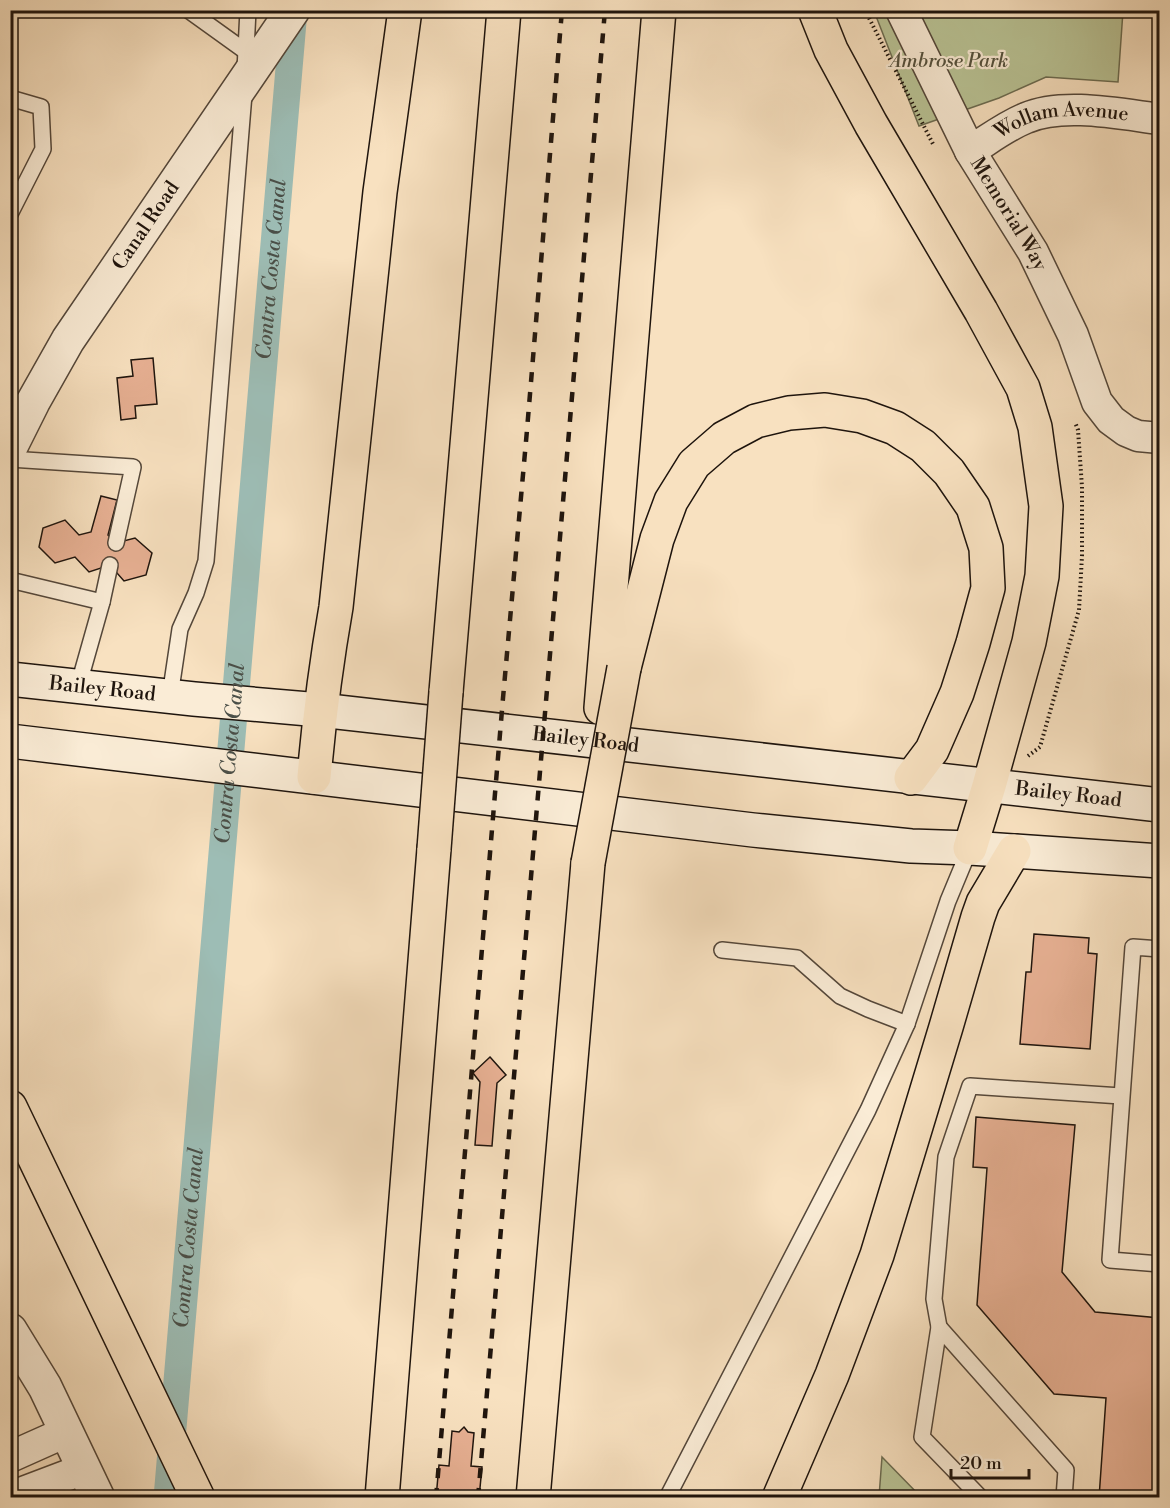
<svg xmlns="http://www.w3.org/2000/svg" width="1170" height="1508" viewBox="0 0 1170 1508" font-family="'Libre Bodoni',serif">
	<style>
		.green { fill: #b9c395; stroke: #6c6c51; stroke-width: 1.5 }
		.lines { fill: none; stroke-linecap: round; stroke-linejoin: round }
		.canal { stroke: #9dbdb5; stroke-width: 27 }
		.building { fill: #e8b194; stroke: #1e140d; stroke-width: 1.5 }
		.service-casing { stroke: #54473a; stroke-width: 18 }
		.minor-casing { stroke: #54473a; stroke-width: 33 }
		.tertiary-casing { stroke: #54473a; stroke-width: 36 }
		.secondary-casing { stroke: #1e140d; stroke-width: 36 }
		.motorway-casing { stroke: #1e140d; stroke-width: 36 }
		.path { stroke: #1e140d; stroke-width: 4; stroke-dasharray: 1.5 3; stroke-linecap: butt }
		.service { stroke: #faecd6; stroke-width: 15 }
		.minor { stroke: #faecd6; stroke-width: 30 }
		.tertiary { stroke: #faecd6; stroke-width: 33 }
		.secondary { stroke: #faecd6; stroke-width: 33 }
		.motorway { stroke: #f8e1c0; stroke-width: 33 }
		.rail { stroke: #1e140d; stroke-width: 4.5; stroke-dasharray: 10 10; stroke-linecap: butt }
		.motorway-bridge-casing { stroke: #1e140d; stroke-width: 36; stroke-linecap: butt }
		.motorway-bridge { stroke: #f8e1c0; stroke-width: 33 }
		.labels { text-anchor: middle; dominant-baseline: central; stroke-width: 4.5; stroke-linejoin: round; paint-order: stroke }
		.park-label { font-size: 20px; font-style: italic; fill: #54513d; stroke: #faecd6 }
		.street-label { font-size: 20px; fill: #1e140d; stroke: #faecd6 }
		.water-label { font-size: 21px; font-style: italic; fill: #4a4f48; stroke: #faecd6 }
	</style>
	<rect width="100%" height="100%" fill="#f8e1c0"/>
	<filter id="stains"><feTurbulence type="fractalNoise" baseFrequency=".00333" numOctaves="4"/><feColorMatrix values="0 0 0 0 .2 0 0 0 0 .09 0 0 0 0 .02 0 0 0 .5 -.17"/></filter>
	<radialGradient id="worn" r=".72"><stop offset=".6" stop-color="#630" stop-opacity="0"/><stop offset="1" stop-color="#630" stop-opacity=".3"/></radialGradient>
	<g class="green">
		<path d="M874 11H1123L1118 82 1046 77 999 98 919 126Z"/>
		<path d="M882 1457 921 1497H879Z"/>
	</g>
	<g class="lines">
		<path class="canal" id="s1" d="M167 1498 294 10"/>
	</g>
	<g class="building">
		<path d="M153 358 157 404 135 406 136 418 121 420 117 378 133 376 131 360Z"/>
		<path d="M101 496 117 500 108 535 116 543 135 538 152 553 146 575 124 581 110 565 89 572 75 557 55 563 39 547 43 528 65 520 79 535 91 532Z"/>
		<path d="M1034 934 1089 938 1088 953 1097 954 1090 1049 1020 1044 1026 972H1031Z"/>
		<path d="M490 1057 506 1075 497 1083 492 1146 475 1145 480 1082 473 1073Z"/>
		<path d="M976 1117 1075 1125 1062 1272 1095 1312 1160 1318V1498H1099L1106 1398 1054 1394 977 1305 987 1168 973 1167Z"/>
		<path d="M464 1427 468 1432 474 1433 471 1466 482 1467 479 1498H436L439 1465 449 1466 452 1431 459 1432Z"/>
	</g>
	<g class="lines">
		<defs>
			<g id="service">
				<path d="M188 10 252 56"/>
				<path d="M245 70 248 10"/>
				<path d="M10 98 41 107 43 149 10 214"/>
				<path d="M10 459 133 467 116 543"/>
				<path d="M10 580 102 602 78 687"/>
				<path d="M102 602 110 565"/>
				<path d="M170 696 180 629 196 593 206 561 244 94"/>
				<path d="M1160 949 1133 947 1110 1260 1160 1264"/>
				<path d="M722 950 797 958 840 996 868 1009 907 1024"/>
				<path d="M939 1327 1066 1470 1064 1498"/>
				<path d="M667 1498 868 1110 907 1024 948 901 970 848"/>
				<path d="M981 1498 922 1437 939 1327 934 1299 946 1157 970 1086 1121 1096"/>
			</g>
			<g id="minor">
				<path id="s2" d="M901 10 970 151 1033 252 1073 335 1097 402 1111 420 1126 431 1138 436 1160 438"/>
				<path id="s3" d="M970 151C988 140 1006 126 1026 118 1063 102 1120 114 1160 119"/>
				<path d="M10 1457 66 1432"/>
				<path d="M10 1497 84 1469"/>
			</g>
			<g id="tertiary">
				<path id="s4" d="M10 448 33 402 68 340 293 10"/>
				<path d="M10 1330 45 1387 98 1498"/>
			</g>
			<g id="secondary">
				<path id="s5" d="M10 679 194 699 320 710 1160 805"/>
				<path d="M10 741 753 830 911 846 970 848 1160 861"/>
			</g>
			<g id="motorway">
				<path d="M815 10 831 50 871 124 981 311 1023 388 1035 427 1046 506 1042 576 1029 642 989 786 970 848"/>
				<path d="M624 668 657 539 671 501 694 464 724 438 756 421 789 413 825 410 862 416 895 428 923 446 949 472 973 507 986 548 988 588 973 643 957 693 932 750 911 778"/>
				<path d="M446 692 504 10"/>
				<path d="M601 708 659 10"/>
				<path d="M314 777C319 720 326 664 336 607L380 192 405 10"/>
				<path d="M10 1107 198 1498"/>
				<path d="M382 1498 434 849"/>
				<path d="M533 1498 588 863"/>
				<path d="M779 1498 832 1375 877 1255 946 1027 978 917 983 903 1014 851"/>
			</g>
		</defs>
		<use href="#service" class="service-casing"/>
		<use href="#minor" class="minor-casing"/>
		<use href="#tertiary" class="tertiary-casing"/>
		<use href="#secondary" class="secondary-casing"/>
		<use href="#motorway" class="motorway-casing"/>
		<g class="path">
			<path d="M865 10 934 146"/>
			<path d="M1028 756 1040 747 1079 610 1082 556V487L1078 430 1075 422"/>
		</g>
		<use href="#service" class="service"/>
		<use href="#minor" class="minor"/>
		<use href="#tertiary" class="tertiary"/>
		<use href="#secondary" class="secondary"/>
		<use href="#motorway" class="motorway"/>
		<g class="rail">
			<path d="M436 1498 503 698 527 430 562 10"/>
			<path d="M478 1498 605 10"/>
		</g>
		<defs>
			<g id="motorway-bridge">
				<path d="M434 849 446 692"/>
				<path d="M588 863 624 668"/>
			</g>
		</defs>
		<use href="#motorway-bridge" class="motorway-bridge-casing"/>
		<use href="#motorway-bridge" class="motorway-bridge"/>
	</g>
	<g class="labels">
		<g class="park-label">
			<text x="949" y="61">Ambrose Park</text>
		</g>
		<g class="street-label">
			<text stroke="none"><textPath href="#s3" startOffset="100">Wollam Avenue</textPath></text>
			<text stroke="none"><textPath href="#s2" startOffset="231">Memorial Way</textPath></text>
			<text stroke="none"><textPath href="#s4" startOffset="261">Canal Road</textPath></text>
			<text stroke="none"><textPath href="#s5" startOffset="93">Bailey Road</textPath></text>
			<text stroke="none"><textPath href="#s5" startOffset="579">Bailey Road</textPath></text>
			<text stroke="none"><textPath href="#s5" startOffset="1065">Bailey Road</textPath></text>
		</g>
		<g class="water-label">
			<text stroke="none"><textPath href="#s1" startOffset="1233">Contra Costa Canal</textPath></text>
			<text stroke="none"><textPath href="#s1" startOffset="747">Contra Costa Canal</textPath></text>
			<text stroke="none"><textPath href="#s1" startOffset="261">Contra Costa Canal</textPath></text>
		</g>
	</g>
	<rect width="1170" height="1508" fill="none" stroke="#f8e1c0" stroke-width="36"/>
	<rect x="12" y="12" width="1146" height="1484" fill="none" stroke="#1e140d" stroke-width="3"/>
	<rect x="18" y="18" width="1134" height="1472" fill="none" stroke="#1e140d" stroke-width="1.5"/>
	<path d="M951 1469v9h78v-9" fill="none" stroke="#1e140d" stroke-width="3"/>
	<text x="960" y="1469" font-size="18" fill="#1e140d" stroke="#faecd6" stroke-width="4.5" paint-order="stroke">20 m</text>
	<rect width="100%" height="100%" filter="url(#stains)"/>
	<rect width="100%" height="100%" fill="url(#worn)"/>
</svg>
